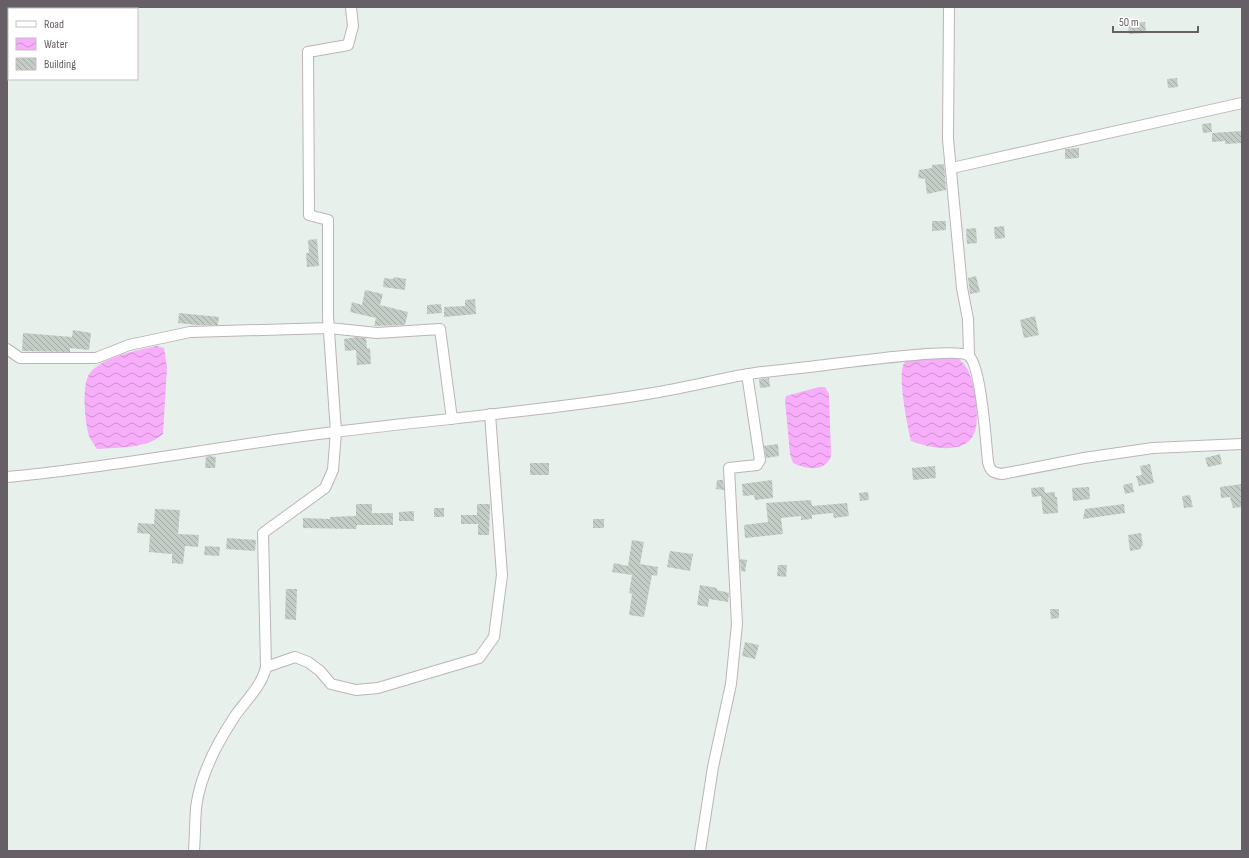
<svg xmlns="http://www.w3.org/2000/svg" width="1249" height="858" font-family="'Sofia Sans Condensed',sans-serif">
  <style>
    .water { fill: url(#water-waves) }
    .building { fill: url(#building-back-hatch) }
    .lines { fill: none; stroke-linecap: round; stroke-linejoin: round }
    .street-casing { stroke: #bbb4ba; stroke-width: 12 }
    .street { stroke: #fff; stroke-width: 10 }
  </style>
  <defs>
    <pattern id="water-waves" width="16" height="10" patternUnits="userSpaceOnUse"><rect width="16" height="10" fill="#f7adfa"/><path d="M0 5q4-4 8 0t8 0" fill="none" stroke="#cc90ce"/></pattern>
    <pattern id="building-back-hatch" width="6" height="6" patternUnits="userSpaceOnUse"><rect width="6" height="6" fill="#c4ccc6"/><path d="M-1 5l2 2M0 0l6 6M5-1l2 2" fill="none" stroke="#a3a9a5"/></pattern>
  </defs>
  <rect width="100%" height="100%" fill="#e7f0ea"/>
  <path class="water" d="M157,346L164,348L167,367L163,434C147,449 118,447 97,449C94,445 91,440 89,436C85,423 81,384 90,373C102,357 138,350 157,346Z
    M956,356C961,361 965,365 968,370C975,385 984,430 968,442C953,453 927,447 911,441C908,428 896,372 905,362C914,354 944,357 956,356Z
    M819,387H825L829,394L831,456C825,473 806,469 793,463L790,454L785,400L786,396Z"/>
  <path class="building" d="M1145,22L1146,33L1129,34L1128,23Z
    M1177,78L1178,87L1168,88L1167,79Z
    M1211,123L1212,132L1203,133L1202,124Z
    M1242,131V143L1225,144V141L1212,142V133Z
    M1079,148V158L1065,159V149Z
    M944,164L946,190L927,194L925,179L918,178L919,170L932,168V165Z
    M932,221H946V230L932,231Z
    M1004,226L1005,238L995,239L994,227Z
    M976,228L977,243L967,244L966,229Z
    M317,239L319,266L307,267L306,253H309L308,240Z
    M976,276L980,292L970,294L968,278Z
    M394,277L406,279L405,290L383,287L384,278L393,279Z
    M365,290L383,294L380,305L408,312L405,325L374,326L376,318L350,312L352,302L362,305Z
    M475,299L476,314L444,317V307L465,306V300Z
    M441,304L442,313L427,314V305Z
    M179,313L219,317L218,325H197L178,323Z
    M1035,316L1039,335L1024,338L1020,320Z
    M73,330L91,333L89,350L70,348V352L22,351L23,333L72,337Z
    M357,337L366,338L367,349L370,348L371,364L357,365L356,350L345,351L344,339Z
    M769,378L770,387L760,388L759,379Z
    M778,444L779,456L766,458L764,446Z
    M1220,454L1222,464L1208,467L1205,458Z
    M209,456L216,457L215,468H205L206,457Z
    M530,463H549V475H530Z
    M1150,464L1154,483L1139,486L1136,476L1142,475L1140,466Z
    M935,466L936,478L913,480L912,468Z
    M717,480H723L724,490L716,489Z
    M772,480L773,498L755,500L754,495L743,496L742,484Z
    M1132,483L1134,492L1125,494L1123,485Z
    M1242,484V507L1233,508L1230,497L1221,498L1220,487Z
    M1044,487L1045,493L1055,492V497H1057L1058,513L1043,514L1041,496L1032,497L1031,488Z
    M1089,487L1090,499L1073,501L1072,488Z
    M868,492L869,500L860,501L859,493Z
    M1190,495L1193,507L1184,508L1182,496Z
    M811,500L812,506L847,503L849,516L834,518L833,513L812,515V519L801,520V516L781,518L783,534L745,538L744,525L768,522L766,503Z
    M356,504H372V513H393V525H357L356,529L303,528V518L330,519V517L356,516Z
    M477,504H490L489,535H478V524H461V515H477Z
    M1124,504L1125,513L1083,519L1085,509Z
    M434,508H444V517H434Z
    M155,509L180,510L178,534L199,535L198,547L185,546L183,564L172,563V554L149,552L150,534L137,533L138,523L154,524Z
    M414,511V521H399V512Z
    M593,519H604V528H593Z
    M1141,533L1143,546H1141V549L1130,551L1128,535Z
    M227,538L256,540L255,551L226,549Z
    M632,540L644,542L640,564L658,567L657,576L652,575L644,617L629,615L632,594L629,593L632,575L612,572L614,563L628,566Z
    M205,546L220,547L219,556L204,555Z
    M670,551L693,554L690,571L667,567Z
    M740,559L747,560L745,572L741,571Z
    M778,565H787L786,577L777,576Z
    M700,585L717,588V590L729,593L728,602L709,599L708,607L697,605Z
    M286,589H297L296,620L285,619Z
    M1050,609H1059V618L1051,619Z
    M745,642L759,645L755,659L742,656Z"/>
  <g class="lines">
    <defs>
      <path id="street" d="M949,7L948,139L962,288L968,319L969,356
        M952,168L1242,103
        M7,349L20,358H96L129,345L190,332L329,328L377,333L440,329L452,419
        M7,477C117,467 225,445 335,432C438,419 545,411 647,394C680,389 711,381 743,375C764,371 786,370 808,367C830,365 958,346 969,356C981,366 986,443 988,462C990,471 993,473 1002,474L1084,458L1153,448L1242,444
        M266,667L295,657L308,662L320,671L331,684L356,690L378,688L479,658L494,637L502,575L490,414
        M194,851C195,837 195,822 196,808C200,775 217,743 235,716C246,700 262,686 266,667L263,533L325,488L333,470L336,432L328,317V220L309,215L308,52L348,45L353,26L351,7
        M700,851L713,767L731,684L737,624L729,468L757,465L760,460L747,374"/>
    </defs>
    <use href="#street" class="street-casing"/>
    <use href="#street" class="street"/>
  </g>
  <rect width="1249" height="858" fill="none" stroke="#675f66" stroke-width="16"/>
  <rect x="8" y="8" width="130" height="72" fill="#ffffff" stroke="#c2bfc2"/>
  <rect x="16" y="21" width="20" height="6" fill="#ffffff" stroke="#c2bfc2"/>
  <text x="44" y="28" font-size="12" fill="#675f66">Road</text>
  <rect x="16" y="38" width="20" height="12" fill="url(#water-waves)" stroke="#c2bfc2"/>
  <text x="44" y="48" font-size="12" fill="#675f66">Water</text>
  <rect x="16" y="58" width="20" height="12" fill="url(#building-back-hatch)" stroke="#c2bfc2"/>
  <text x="44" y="68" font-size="12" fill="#675f66">Building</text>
  <path d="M1113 26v6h85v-6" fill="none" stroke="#675f66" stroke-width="2"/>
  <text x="1119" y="26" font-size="12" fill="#675f66" stroke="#ffffff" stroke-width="3" paint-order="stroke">50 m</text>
</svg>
